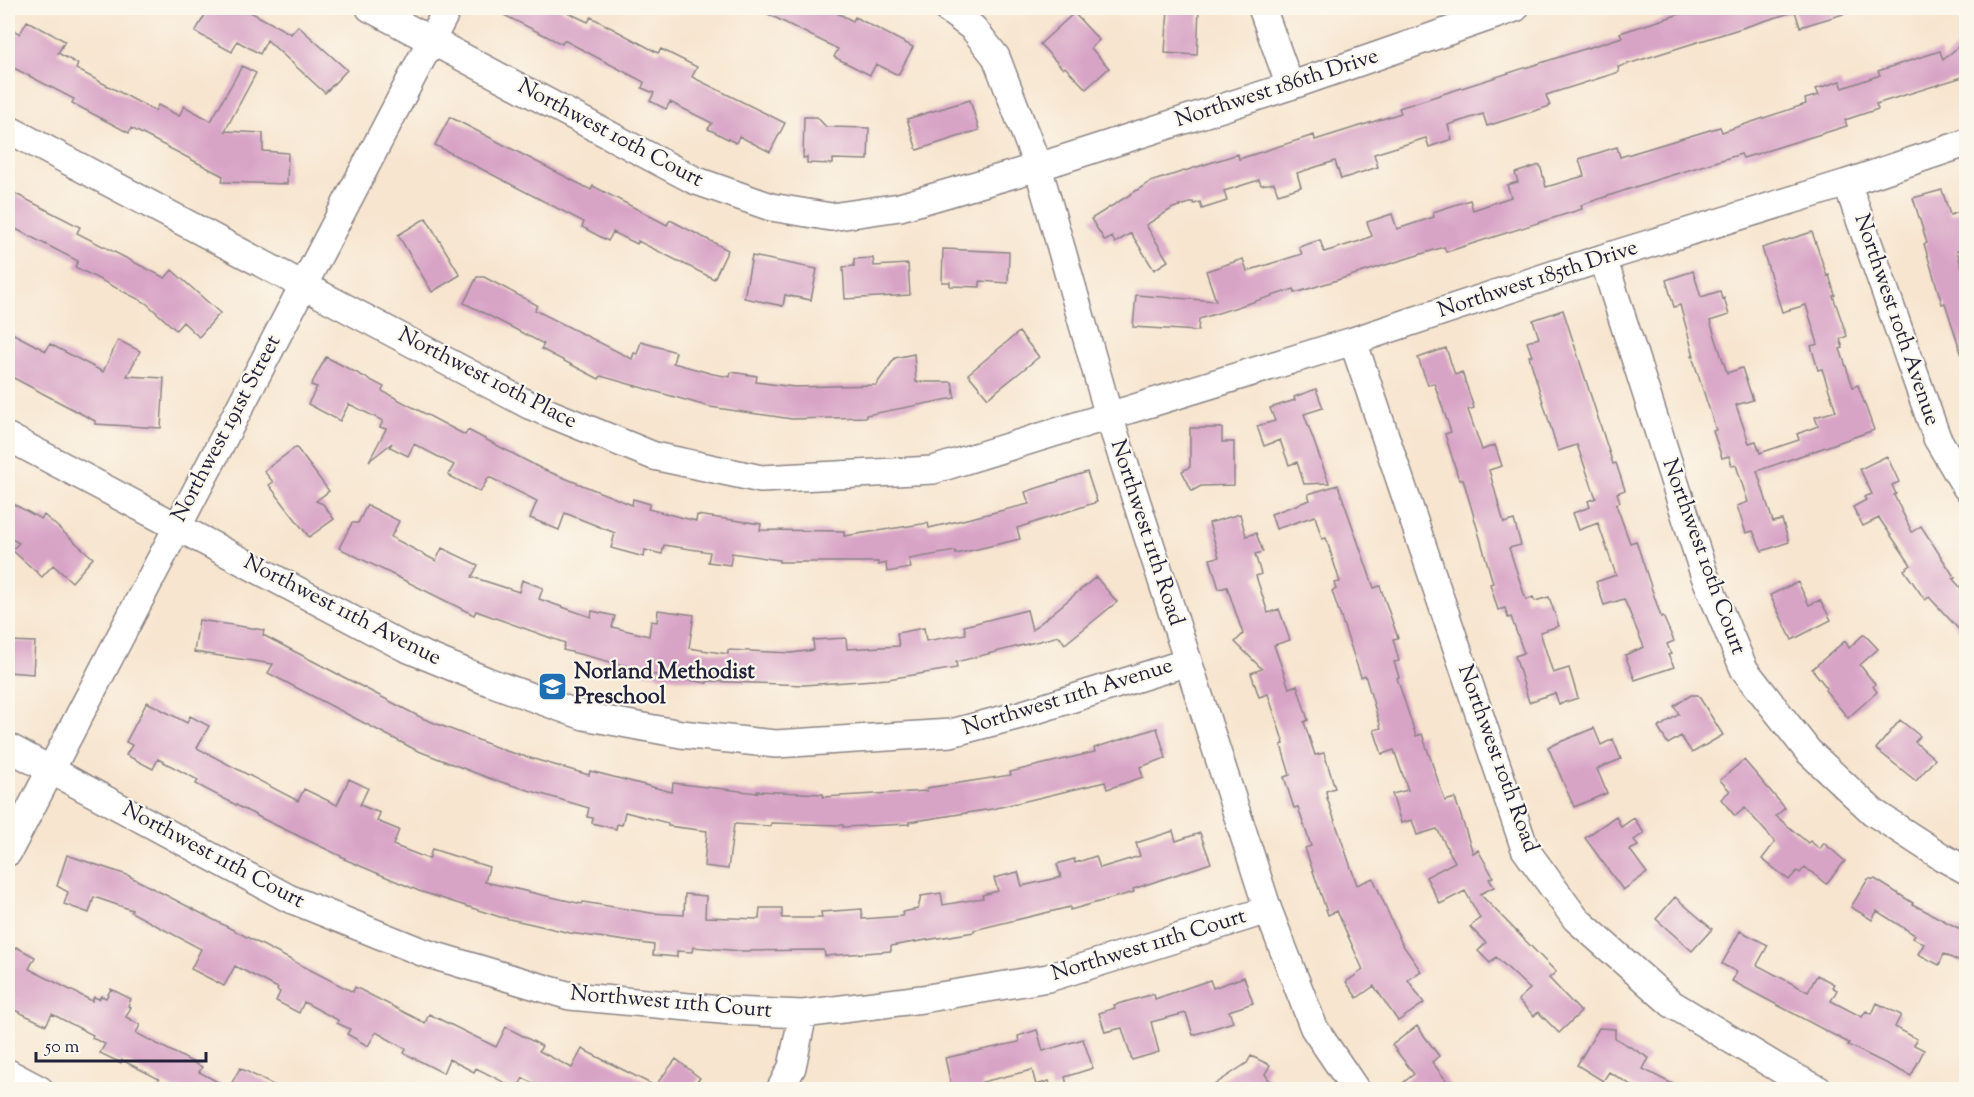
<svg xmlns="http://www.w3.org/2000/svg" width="1974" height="1097" font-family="'Sorts Mill Goudy',serif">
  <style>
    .building { fill: #d8a4c6 }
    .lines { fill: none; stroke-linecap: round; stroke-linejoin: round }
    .minor-casing { stroke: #8c8485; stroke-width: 30 }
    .minor { stroke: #fff; stroke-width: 27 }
    .labels { text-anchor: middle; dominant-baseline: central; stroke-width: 4.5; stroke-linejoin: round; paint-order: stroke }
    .street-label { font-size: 22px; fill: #22223b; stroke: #fbf7ec }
    .poi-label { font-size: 22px; font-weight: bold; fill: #22223b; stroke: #fbf7ec; text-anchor: start }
  </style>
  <rect width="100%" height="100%" fill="#fbf7ec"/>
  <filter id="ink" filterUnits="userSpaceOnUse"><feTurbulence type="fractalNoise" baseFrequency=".0167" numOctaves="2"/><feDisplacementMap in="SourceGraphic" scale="12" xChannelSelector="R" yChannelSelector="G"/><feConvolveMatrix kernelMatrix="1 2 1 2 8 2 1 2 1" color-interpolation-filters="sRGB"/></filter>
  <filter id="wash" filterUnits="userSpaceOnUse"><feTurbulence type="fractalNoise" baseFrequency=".008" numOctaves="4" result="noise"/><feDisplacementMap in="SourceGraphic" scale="24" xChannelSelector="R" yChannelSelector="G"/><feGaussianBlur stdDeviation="1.35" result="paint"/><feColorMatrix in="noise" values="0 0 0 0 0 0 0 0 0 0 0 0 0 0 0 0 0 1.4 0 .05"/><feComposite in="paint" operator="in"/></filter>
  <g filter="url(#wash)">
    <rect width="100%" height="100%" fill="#f7e5cf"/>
    <g id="blocks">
      <path class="building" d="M209,8H243L291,34L298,26L347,70L325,93L267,40L260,54L237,41L232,52L195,32Z
        M490,8H558L588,22L591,17L658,53L661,49L697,67L692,77L785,123L770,152L739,136L736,143L708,129L712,123L670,102L666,109L650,101L654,93L642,88L644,82L564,40L562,44Z
        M756,8H827L853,21L855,17L913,47L898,75L876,64L870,75L834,57L838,49Z
        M1168,8H1199L1197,55L1165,53Z
        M1699,8H1792L1793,12L1618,67L1619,72L1546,95L1550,106L1487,126L1483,114L1448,125L1452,139L1429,147L1426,138L1374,154L1378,167L1341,179L1335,161L1297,173L1301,187L1278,194L1274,183L1261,185L1259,180L1224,191L1227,201L1202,209L1200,202L1194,204L1193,202L1173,208L1146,225L1168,261L1154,270L1131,233L1115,243L1112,237L1105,241L1091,219L1150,182L1238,154L1239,159L1314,135L1315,140L1401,113L1399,108L1622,37L1620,33Z
        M1794,8H1849L1850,12L1800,27Z
        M1074,13L1099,40L1091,48L1109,68L1086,89L1065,67L1063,69L1040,44Z
        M27,21L65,41L58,53L78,64L76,69L155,111L158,105L179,116L184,106L211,121L242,66L256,73L225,131L263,133V151L288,153L287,184L222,182L223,176L131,128L129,133L72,103L74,99L8,65V27L20,34Z
        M1966,40V76L1876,104L1878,109L1845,120L1847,126L1743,158L1741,154L1656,180L1581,205L1582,209L1446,252L1444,247L1295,293L1294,289L1199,319L1198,331L1133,327L1136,295L1216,301L1206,271L1243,259L1247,271L1302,254L1299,247L1320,240L1324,252L1360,241L1372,236L1367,222L1392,214L1397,229L1434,217L1433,212L1470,200L1473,210L1511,197L1507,185L1518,182L1515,173L1540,165L1546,187L1584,176L1579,159L1617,147L1620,157L1720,127L1722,132L1806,104L1805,99L1819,95L1816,89L1840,81L1843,88L1880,75L1878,71L1940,51L1943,60Z
        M970,100L979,130L917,150L907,119Z
        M450,117L591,190L593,186L667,225L670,220L728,250L714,279L638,241L637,244L613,232L608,241L582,227L584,222L435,145Z
        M804,117H817L826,127L869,128L868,160L833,159V164L807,163V157L803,158Z
        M8,190L80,227L77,233L165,278L172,270L220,313L199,337L183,322L176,330L146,303L75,267L78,261L8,225Z
        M1942,190L1950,215L1966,210V248L1957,251L1966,283V358L1963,359L1945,303L1942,304L1924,244L1927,243L1913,198Z
        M426,218L460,275L432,292L398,235Z
        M1812,232L1827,276L1829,275L1835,295L1833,296L1847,336L1840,339L1843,348L1840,349L1853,387L1858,385L1874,430L1757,471L1773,522L1782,520L1789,542L1762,551L1753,531L1746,533L1737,506L1748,502L1736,465L1732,466L1729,456L1722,458L1713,431L1716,430L1692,356H1694L1680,305L1674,307L1666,280L1693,271L1701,297L1720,291L1722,299L1724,298L1729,315L1710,321L1727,373L1742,368L1753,400L1736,405L1749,443L1756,441L1760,453L1799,440L1797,434L1818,426L1815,417L1836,411L1822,369L1818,370L1811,346L1818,344L1806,305L1782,312L1762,248Z
        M943,249L1009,252L1008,283L980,281V287L950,286V282H942Z
        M752,256L817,269L811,300L785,295L783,306L744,298Z
        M873,258L874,266L908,264L910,295L845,299L843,267L854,266V259Z
        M477,277H484L537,305L535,310L632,359L634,353L637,354L641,342L676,352L673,363L713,374L730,377L731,372L757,376L756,382L794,387L876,385L895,358L914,354L916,382H952L955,398L866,415V417L792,419L710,407L601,376L599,379L541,349L544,344L464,303Z
        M1563,310L1613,464L1616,463L1625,490L1617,493L1620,502L1616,504L1630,543L1636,541L1661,617L1663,616L1674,641L1667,644L1671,654L1668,655L1674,667L1635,680L1625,655L1644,647L1624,599L1604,605L1596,582L1616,575L1598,523L1579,530L1573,513L1590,507L1588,501L1596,498L1577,445L1558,451L1529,356H1532L1527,342L1539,338L1533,320Z
        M8,331L46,351L50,344L103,372L118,340L140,351L127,376L164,378L161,428L95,424V421L8,375Z
        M1019,332L1039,357L988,398L968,374Z
        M1446,348L1455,375L1462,372L1474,408L1468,410L1482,450L1495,445L1502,466L1489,470L1504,523L1514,520L1521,545L1509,548L1526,600L1533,597L1535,601L1549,597L1559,626L1540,632L1553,673L1569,668L1578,698L1559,704L1555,693L1529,702L1515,656L1524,653L1511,617L1508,618L1505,608L1498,610L1490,584L1493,583L1463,479L1459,480L1445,434L1451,432L1434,383L1428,385L1418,358Z
        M326,357L384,387L382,391L465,435L468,430L542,469L632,505L633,499L650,504L648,509L696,521L697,515L761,524L760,530L844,531V536L928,523L929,528L1029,504L1025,492L1087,472L1097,502L1017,528L1020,539L956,554L955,551L909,559L911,568L887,572L886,563L878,565V562H779V560L732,553L730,565L708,562L710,552L664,545L662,554L645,550L644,557L611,548L615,533L565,513L559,530L530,518L537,501L489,477L480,492L448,475L454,465L414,444L408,456L390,447L392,443L369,461L386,429L380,427L383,421L349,404L340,421L308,404L317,387L311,385Z
        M1316,389L1323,408L1304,414L1329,483L1304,484L1297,462L1289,465L1280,440L1264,446L1257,426L1275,421L1270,408L1295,400L1294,397Z
        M1190,428H1222V442H1234V485L1201,486L1192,491L1182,471L1190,467Z
        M296,447L329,491L316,501L323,504L334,519L309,537L269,485L273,482L264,471Z
        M1887,456L1899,482L1892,485L1896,494L1894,495L1912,532L1921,526L1955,578L1953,579L1966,594V637L1929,597L1925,600L1904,570L1911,565L1879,518L1863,526L1853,507L1866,500L1864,497L1872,494L1860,469Z
        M1338,485L1374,588L1380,586L1398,638L1393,639L1399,661L1394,662L1399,677L1397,678L1416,736L1422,734L1445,801L1455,798L1473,853L1478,850L1493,877L1489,879L1494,887L1480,894L1556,972L1549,978L1581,1012L1559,1033L1538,1012L1534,1016L1518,1000L1530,989L1496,957L1490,963L1478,951L1486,943L1470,927L1480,918L1465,891L1440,904L1426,877L1455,862L1437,829L1417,835L1412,820L1401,823L1392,794L1408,790L1394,750L1382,754L1374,730L1381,728L1365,675L1361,677L1332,591L1336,589L1334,583L1340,582L1326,538L1322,539L1315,516L1276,529L1271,514L1310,500L1308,494Z
        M8,501L41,519L44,515L93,558L72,582L53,565L42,577L12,550L19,543L8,537Z
        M367,505L399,521L391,537L436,561L442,548L478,565L472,577L519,592L522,580L543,588L539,599L591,617L592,611L615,616L612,627L649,636L651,621L657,622L658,610L694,615L689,648L728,654V650L791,653L814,650L813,640L846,638L847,649L899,646L897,633L924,628L926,641L966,634L964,626L1027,610L1032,630L1096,577L1117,602L1065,644L1059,636L956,662L957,668L888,679L804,685L707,681V683L643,673V670L563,650L565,643L476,611L474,615L339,548L352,523H358Z
        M1240,514L1246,536L1256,533L1263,552L1255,554L1261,574L1256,576L1268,613L1279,609L1290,640L1274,645L1289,688L1297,685L1308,720L1304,722L1315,755L1324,753L1335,788L1326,791L1327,798L1357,885L1373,878L1402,944L1421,971L1408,980L1424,1003L1398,1021L1374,986L1357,998L1346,982L1363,970L1337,911L1328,915L1305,848L1311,846L1298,807L1294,808L1284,777L1290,775L1281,745L1284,744L1268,694L1259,697L1251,673L1262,669L1235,642L1243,634L1227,587L1219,589L1210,559L1219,557L1209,523Z
        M1798,582L1809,605L1820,600L1831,620L1792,640L1770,595Z
        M199,620L264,630L263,635L422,718L506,751L589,775L590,771L672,792L673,783L757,793V791L823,794V797L927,791V788L1011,775L1010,772L1095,752L1094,748L1157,728L1166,758L1140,767L1143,777L1107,789L1105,782L992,809L909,822V824L843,827V825L771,823V826L734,824L728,869L704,866L707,831L668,826V823L625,812L622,825L617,824L616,829L592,823L593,818L587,817L589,808L491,779L416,750L268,673L273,664L194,652Z
        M1864,634L1878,649L1860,665L1875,684L1873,686L1877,692L1848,718L1825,690L1827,688L1812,669L1845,641L1849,648Z
        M8,641L35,642L33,674L8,672Z
        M1691,695H1698L1723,735L1692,753L1681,736L1668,744L1658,728L1679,714L1674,706Z
        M147,702L187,723L190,716L209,726L197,748L298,801L304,789L337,805L349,779L368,788L360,805L380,813L377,821L399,830L393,845L429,859L432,849L489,867L485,882L582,904L583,902L651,913L684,915L685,894L706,896L705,917L759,919L760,908H782V918H822L821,912L862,909V919L903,916L902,912L918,909L921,896L941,893L943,905L983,898L982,895L998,891L994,878L1018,872L1022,886L1061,877L1057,864L1074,859L1075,863L1096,856L1100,868L1140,856L1136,843L1173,831L1176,841L1200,833L1211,863L1133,889L1134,892L1070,910V907L974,930V932L891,946V951L825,956L824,950L742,951L693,947L692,952L677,951V957L653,955L654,945L570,933L532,924L500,917L419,891L344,859L345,858L263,819L196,784L198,780L158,759L153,769L126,755L132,745L126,742Z
        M1900,720L1920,736L1915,742L1935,759L1916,781L1876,749Z
        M1594,728L1601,745L1613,739L1621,759L1597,769L1607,793L1574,807L1548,747Z
        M1744,760L1785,808L1776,816L1808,843L1810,841L1820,849L1824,843L1845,861L1826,884L1805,867L1800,873L1797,871L1789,880L1762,859L1775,842L1745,808L1735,816L1721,799L1730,791L1720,780Z
        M1616,816L1621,827L1634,818L1644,833L1634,840L1638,846L1630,850L1647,873L1623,890L1585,838Z
        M67,855L127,875L353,992L355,987L425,1023L429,1014L496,1047L506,1027L542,1046L539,1051L572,1068L582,1049L655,1086L676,1059L700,1078L691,1089H545L523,1078L517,1089L476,1068L474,1072L449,1059L443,1073L404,1053L406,1049L376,1032L368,1046L347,1034L350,1029L337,1023L338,1020L304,1002L299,1013L276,1001L280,992L277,990L278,988L235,966L224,986L191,969L201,949L131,912L132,910L94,897L89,913L64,904L68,892L57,886Z
        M1868,879H1875L1913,903L1912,904L1966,932V965L1944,954L1939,965L1918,954L1924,944L1913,938L1915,935L1877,911L1872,920L1851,907Z
        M1675,897L1712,929L1692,951L1656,919Z
        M1740,931L1768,945L1757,965L1808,992L1817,975L1834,984L1832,987L1837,990L1831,1001L1862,1017L1866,1011L1872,1014L1877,1003L1901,1015L1895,1027L1917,1039L1914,1045L1924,1050L1911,1076L1848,1045L1849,1043L1732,981L1737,972L1722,964Z
        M16,947L35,957L29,969L92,1001L94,997L99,999L101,996L106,998L111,989L131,999L128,1006L131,1007L126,1017L140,1025L136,1033L202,1067L199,1072L229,1088L240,1068L281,1089H173L158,1082L159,1079L122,1060L121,1063L100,1053L105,1044L92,1038L93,1035L52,1014L46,1025L8,1007V963Z
        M1244,977L1253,1003L1229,1011L1233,1022L1193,1035L1186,1013L1151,1022L1159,1052L1132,1060L1122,1028L1105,1032L1099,1013L1115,1008L1114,1005L1154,994L1155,999L1210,980L1213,988Z
        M1417,1026L1439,1056L1432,1062L1453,1089H1395L1414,1074L1392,1045Z
        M1599,1028L1615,1029V1038L1649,1058L1643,1069L1682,1089H1638L1609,1072L1603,1081L1577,1065Z
        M1037,1030L1043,1051L1083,1039L1093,1068L1065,1077L1067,1085L1052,1089L1049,1081L1036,1085L1032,1070L982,1082L983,1089H952L945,1058L1019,1042L1018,1036Z
        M1251,1056L1270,1065L1265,1074L1275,1089H1208L1247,1063Z"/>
    </g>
  </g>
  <g filter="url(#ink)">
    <use href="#blocks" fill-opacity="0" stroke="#8c8485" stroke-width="1.5"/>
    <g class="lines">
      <defs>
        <path id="minor" d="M370,8L694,180L771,207L831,217L900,207L1038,167L1290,86L1515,8
          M946,8L973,28L996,57L1038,167L1109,416L1268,910L1314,1028L1356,1090
          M1262,8L1290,86
          M8,129L529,405L654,456L761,479L933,470L1353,341L1603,258L1847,183L1966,143
          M1847,183L1937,438L1966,487
          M1603,258L1704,574L1744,669L1808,751L1873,812L1942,857L1966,870
          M1353,341L1525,849L1576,919L1672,1004L1783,1071L1819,1090
          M8,437L404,647L487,681L584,716L681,734L776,744L951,733L1020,715L1188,662
          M8,747L288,898L422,952L570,996L732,1011L803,1014L922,999L1048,978L1268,910
          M8,852L448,8
          M8,1073L40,1090
          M780,1090L792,1067L803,1014"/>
      </defs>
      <use href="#minor" class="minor-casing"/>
      <use href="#minor" class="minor"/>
    </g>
  </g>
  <defs>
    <symbol id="school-square" viewBox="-11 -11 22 22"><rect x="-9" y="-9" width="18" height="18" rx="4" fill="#1f6fb2" stroke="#fbf7ec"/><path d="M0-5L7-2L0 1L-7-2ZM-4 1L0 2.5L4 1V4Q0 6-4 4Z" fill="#fff"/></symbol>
  </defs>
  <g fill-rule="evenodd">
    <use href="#school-square" x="536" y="670" width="33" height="33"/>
  </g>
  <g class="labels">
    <g class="street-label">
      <text transform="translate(1277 89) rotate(-18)">Northwest 186th Drive</text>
      <text transform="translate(610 134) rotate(28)">Northwest 10th Court</text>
      <text transform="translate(1538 280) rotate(-18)">Northwest 185th Drive</text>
      <text transform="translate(1896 320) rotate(71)">Northwest 10th Avenue</text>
      <text transform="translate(487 379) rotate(27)">Northwest 10th Place</text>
      <text transform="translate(227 429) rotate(-62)">Northwest 191st Street</text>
      <text transform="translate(1146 533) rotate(72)">Northwest 11th Road</text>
      <text transform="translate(1703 557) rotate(70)">Northwest 10th Court</text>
      <text transform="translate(342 611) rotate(27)">Northwest 11th Avenue</text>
      <text transform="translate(1068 698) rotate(-17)">Northwest 11th Avenue</text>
      <text transform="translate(1497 759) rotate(70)">Northwest 10th Road</text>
      <text transform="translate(213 856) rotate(28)">Northwest 11th Court</text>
      <text transform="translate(1149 946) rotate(-17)">Northwest 11th Court</text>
      <text transform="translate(671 1003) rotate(5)">Northwest 11th Court</text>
    </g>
    <g class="poi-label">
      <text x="574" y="673">Norland Methodist<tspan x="574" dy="25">Preschool</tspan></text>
    </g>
  </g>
  <rect width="1974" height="1097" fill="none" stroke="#fbf7ec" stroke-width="30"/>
  <path d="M36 1052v9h170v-9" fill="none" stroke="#22223b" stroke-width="3"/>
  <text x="45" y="1052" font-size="18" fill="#22223b" stroke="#fbf7ec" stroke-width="4.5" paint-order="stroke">50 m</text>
</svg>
